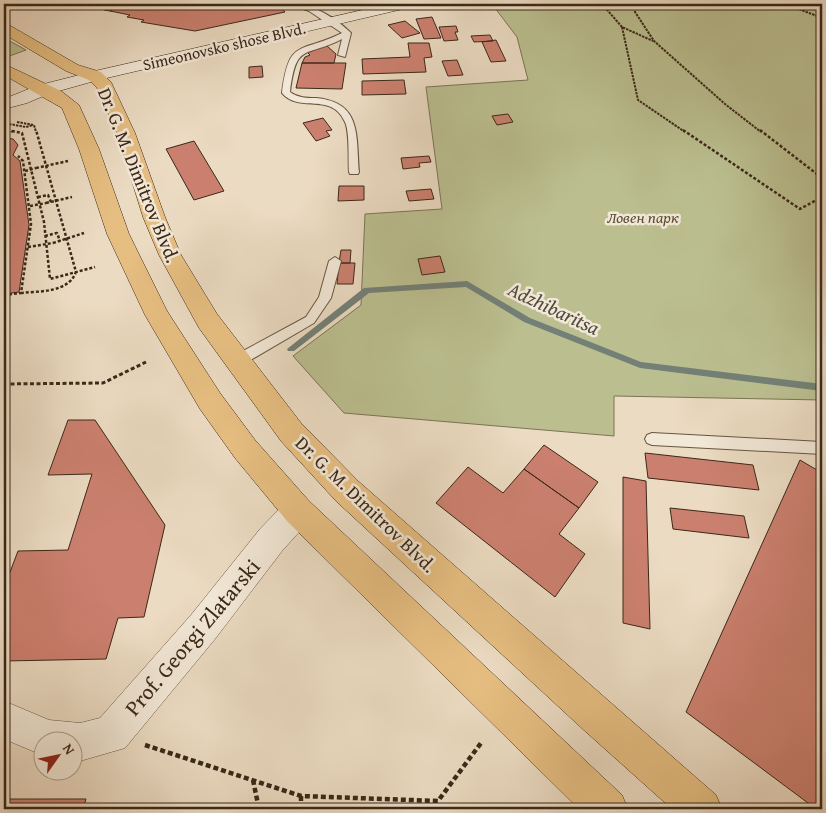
<svg xmlns="http://www.w3.org/2000/svg" width="826" height="813" font-family="'Gentium Book Plus',serif">
  <style>
    .green { fill: #bbbf90; stroke: #7b7454 }
    .lines { fill: none; stroke-linecap: round; stroke-linejoin: round }
    .stream { fill: #738077; fill-rule: evenodd }
    .building { fill: #cb806f; stroke: #3b2818 }
    .service-casing { stroke: #675542; stroke-width: 2 }
    .minor-casing { stroke: #675542; stroke-width: 1 }
    .secondary-casing { stroke: #3b2818; stroke-width: 1 }
    .primary-casing { stroke: #3b2818; stroke-width: 1 }
    .path-far3 { stroke: #3b2818; stroke-width: 2; stroke-dasharray: 2.5 1; stroke-linecap: butt }
    .path-far2 { stroke: #3b2818; stroke-width: 2.5; stroke-dasharray: 3 2; stroke-linecap: butt }
    .path-far1 { stroke: #3b2818; stroke-width: 3; stroke-dasharray: 4 2.5; stroke-linecap: butt }
    .path { stroke: #3b2818; stroke-width: 4.5; stroke-dasharray: 5 3; stroke-linecap: butt }
    .service { fill: #f2e8d7; fill-rule: evenodd }
    .minor { fill: #f2e8d7; fill-rule: evenodd }
    .secondary { fill: #f2e8d7; fill-rule: evenodd }
    .primary { fill: #e6be81; fill-rule: evenodd }
    .path-bridge { stroke: #3b2818; stroke-width: 2.5; stroke-dasharray: 3 2; stroke-linecap: butt }
    .labels { text-anchor: middle; dominant-baseline: central; stroke-width: 5; stroke-linejoin: round; paint-order: stroke }
    .far-street-label { font-size: 16px; fill: #3b2818; stroke: #f2e8d7 }
    .far-park-label { font-size: 16px; font-style: italic; fill: #5b4e36; stroke: #f2e8d7 }
    .street-label { font-size: 19px; fill: #3b2818; stroke: #f2e8d7 }
    .water-label { font-size: 20px; font-style: italic; fill: #524c40; stroke: #f2e8d7 }
    .near-street-label { font-size: 22px; fill: #3b2818; stroke: #f2e8d7 }
  </style>
  <rect width="100%" height="100%" fill="#ebdbc2"/>
  <filter id="stains"><feTurbulence type="fractalNoise" baseFrequency=".004" numOctaves="4"/><feColorMatrix values="0 0 0 0 .2 0 0 0 0 .09 0 0 0 0 .02 0 0 0 .5 -.17"/></filter>
  <radialGradient id="worn" r=".72"><stop offset=".6" stop-color="#630" stop-opacity="0"/><stop offset="1" stop-color="#630" stop-opacity=".3"/></radialGradient>
  <path class="green" d="M492,4H822V400L614,396V436L344,413L293,356L361,305L365,214L442,209L426,87L528,80L517,37Z
    M4,38L26,50L4,58Z"/>
  <g class="lines">
    <path class="stream" d="M467,281L530,318L641,362L822,384V391L640,368L524,322L466,287L369,293L294,351H288L287,349L364,288Z"/>
  </g>
  <path class="building" d="M96,4H120L110,11L104,10Z
    M120,4H203L225,7L241,5L248,8L278,4L285,12L195,31L141,22L144,20L127,17L130,15L110,11Z
    M432,17L441,38L424,39L416,19Z
    M405,21L420,33L402,38L388,25Z
    M456,26L458,32H455L458,40L444,41L439,27Z
    M490,35L493,41L474,42L471,36Z
    M496,40L506,61L491,62L482,42Z
    M408,43H429L432,57L424,58L426,72L363,74L362,59L410,57Z
    M327,46L336,54L334,63H302L305,57L310,55L306,51Z
    M457,60L463,75L448,76L442,61Z
    M302,63H346L342,89L296,88Z
    M262,66L263,77L249,78V67Z
    M404,80L406,94L362,95V81Z
    M508,114L513,122L497,125L492,116Z
    M323,118L332,130L326,131L330,136L316,141L303,123Z
    M5,138L13,139L18,145L13,155L20,161L29,225L19,292L4,294V139Z
    M194,141L224,191L194,200L166,149Z
    M429,156L431,162L419,163L420,167L403,169L401,158Z
    M339,186H364V200L338,201Z
    M431,189L434,199L409,201L406,191Z
    M341,250H351L350,263H339Z
    M440,256L445,272L422,275L418,259Z
    M339,263H355L353,284H337Z
    M68,420H95L165,525L144,617L118,618L106,659L4,661V588L18,551L68,550L92,474L48,475Z
    M544,445L598,482L579,508L524,469Z
    M645,453L753,465L759,490L648,478Z
    M800,460L822,473V809H816L686,712Z
    M468,467L503,493L524,469L579,508L559,534L585,554L555,597L436,503Z
    M623,477L646,481L650,629L623,623Z
    M670,508L744,516L749,538L673,529Z
    M4,799H86L83,809H4Z"/>
  <g class="lines">
    <defs>
      <path id="service" d="M290,4C312,3 336,18 351,33L345,57L338,55L342,39C305,58 296,42 290,92C298,98 307,98 316,98C362,102 356,136 359,172L358,174H350L349,172C348,159 350,133 345,122C331,91 300,114 282,93C289,37 300,54 342,33L309,11Z
        M335,257L341,261L331,298L314,323L242,365L237,366L232,365L230,361L232,357L306,317L319,297L329,261Z
        M652,433L822,442V454L652,445L647,443L645,439L647,435Z"/>
      <path id="minor" d="M298,496L309,501L313,511L309,521L282,551L215,639L125,748L80,761L72,760V740H42V755L4,739V701L49,720L80,723L100,718L191,615L260,529L287,501Z"/>
      <path id="secondary" d="M389,4H414L412,7L407,8L98,80L48,94L27,103L4,109V99L36,86L95,71Z"/>
      <path id="primary" d="M4,24L9,25L78,65L101,72L111,82L135,133L165,217L181,255L217,314L301,423L358,481L716,795L722,809H672L586,732L336,501L281,441L199,328L159,255L143,217L117,133L97,88L89,80L66,71L4,34Z
        M4,64L61,91L79,105L99,149L129,234L167,311L220,393L255,440L309,501L622,795L628,809H579L287,521L235,458L200,409L145,315L107,234L79,149L62,108L4,75Z"/>
    </defs>
    <use href="#service" class="service-casing"/>
    <use href="#minor" class="minor-casing"/>
    <use href="#secondary" class="secondary-casing"/>
    <use href="#primary" class="primary-casing"/>
    <path class="path-far3" d="M602,4L622,27L653,41
      M634,4L635,12L654,41L725,104L761,132
      M786,4L822,18
      M622,27L638,100L685,132
      M17,122L34,125L36,132
      M9,124L26,127L33,125
      M4,130L14,132"/>
    <path class="path-far2" d="M7,130L22,133L44,222L50,279L95,267
      M683,130L800,209L822,197
      M760,130L822,178
      M36,168L68,161
      M38,197L48,195L51,202
      M46,203L72,197
      M45,236L57,233L60,241
      M53,243L84,233
      M21,293C40,291 68,293 76,272L36,130
      M4,295L21,293L31,224L23,161L18,156"/>
    <path class="path-far1" d="M4,384L103,383L146,362"/>
    <path class="path" d="M145,745L301,796L438,801L481,743
      M253,780L259,809
      M301,796V809"/>
    <use href="#service" class="service"/>
    <use href="#minor" class="minor"/>
    <use href="#secondary" class="secondary"/>
    <use href="#primary" class="primary"/>
    <path class="path-bridge" d="M25,171L36,168
      M30,206L46,203
      M28,247L53,243"/>
  </g>
  <g class="labels">
    <g class="far-street-label">
      <text transform="translate(224 46) rotate(-13)">Simeonovsko shose Blvd.</text>
    </g>
    <g class="far-park-label">
      <text x="643" y="217">Ловен парк</text>
    </g>
    <g class="street-label">
      <text transform="translate(139 175) rotate(68)">Dr. G. M. Dimitrov Blvd.</text>
      <text transform="translate(366 504) rotate(44)">Dr. G. M. Dimitrov Blvd.</text>
    </g>
    <g class="water-label">
      <text transform="translate(554 308) rotate(25)">Adzhibaritsa</text>
    </g>
    <g class="near-street-label">
      <text transform="translate(192 637) rotate(-50)">Prof. Georgi Zlatarski</text>
    </g>
  </g>
  <rect width="826" height="813" fill="none" stroke="#ebdbc2" stroke-width="20"/>
  <rect x="5" y="5" width="816" height="803" fill="none" stroke="#3b2818" stroke-width="2.5"/>
  <rect x="10" y="10" width="806" height="793" fill="none" stroke="#3b2818"/>
  <g transform="translate(58 756) rotate(57)"><circle r="24" fill="#f2e8d7" stroke="#a99b8b"/>
  <path d="M0-4L9 19L0 12L-9 19Z" fill="#8f2418"/>
  <text y="-8" font-size="14" font-weight="bold" text-anchor="middle" fill="#3b2818">N</text>
  </g>
  <rect width="100%" height="100%" filter="url(#stains)"/>
  <rect width="100%" height="100%" fill="url(#worn)"/>
</svg>
